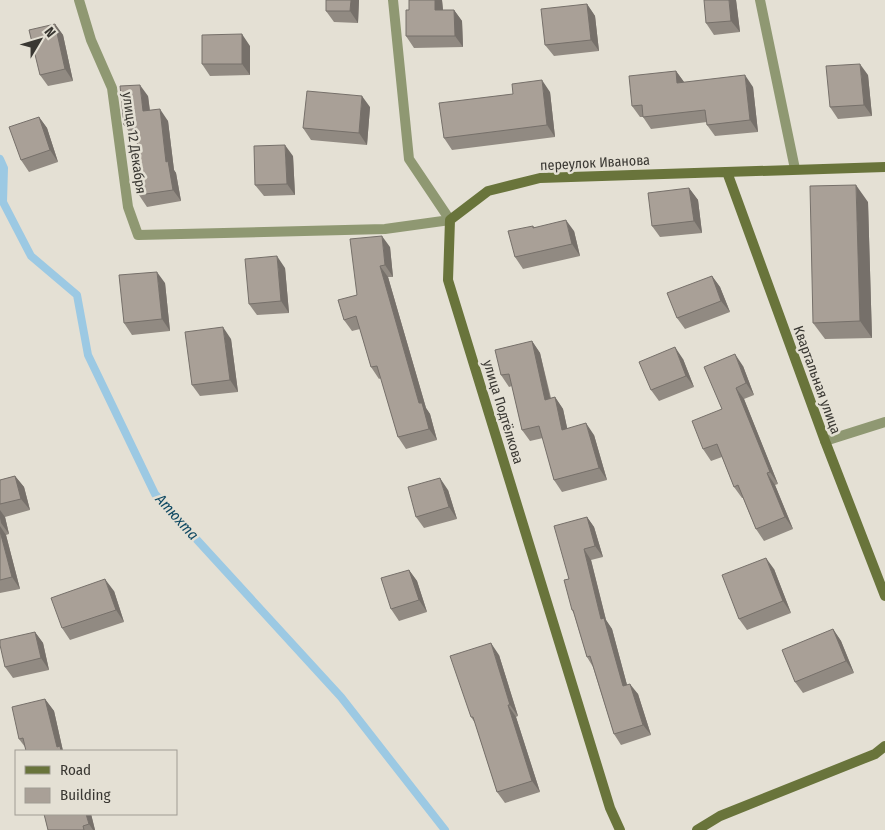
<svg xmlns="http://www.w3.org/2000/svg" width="885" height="830" font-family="'Fira Sans Condensed',sans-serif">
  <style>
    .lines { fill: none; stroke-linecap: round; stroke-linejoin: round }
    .stream { stroke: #9cc9e3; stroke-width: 8 }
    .minor { stroke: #8f9872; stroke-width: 10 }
    .tertiary { stroke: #8f9872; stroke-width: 10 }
    .secondary { stroke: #69743b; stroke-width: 10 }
    .wall { fill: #918a82 }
    .shaded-wall { fill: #76706a }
    .building { fill: #a9a097; stroke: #76706a }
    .labels { text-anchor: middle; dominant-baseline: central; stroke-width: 5; stroke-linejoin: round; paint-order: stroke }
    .street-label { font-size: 14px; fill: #393732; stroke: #e4e0d4 }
    .water-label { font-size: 15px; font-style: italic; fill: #0e4862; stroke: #e4e0d4 }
  </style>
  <rect width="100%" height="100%" fill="#e4e0d4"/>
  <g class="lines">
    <path class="stream" d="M0,159L4,168L3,202L31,256L77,295L88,355L155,494L341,697L445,830"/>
    <path class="minor" d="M79,0L91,40L112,88L128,207L138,235L385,229L450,220L409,159L393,0
      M760,0L795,169"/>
    <path class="tertiary" d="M825,441L885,422"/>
    <path class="secondary" d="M727,172L825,441L885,596
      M620,830L610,808L448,280L450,220L488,191L540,178L885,167
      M697,830L720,816L875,754L885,746"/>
  </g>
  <path class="wall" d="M359,0L358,23L334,22L326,11Z
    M409,0H442L443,10H454L462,21L463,47L414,48L406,36L409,10Z
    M736,0L740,32L714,35L706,23Z
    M587,4L595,16L599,51L554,56L545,45Z
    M55,24L63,35L73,81L48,86L40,75Z
    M250,46V75L210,76L202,64Z
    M676,71L684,82L753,87L758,132L715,136L707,125V122L651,129L643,117H640L632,106Z
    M868,75L872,116L838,119L830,107Z
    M550,92L555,137L452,150L444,138Z
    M148,96L150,110L168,121L174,170L176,173L181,201L147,207L139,195L140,166L136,136H132L124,125Z
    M370,107L367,145L311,140L303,128Z
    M39,117L47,128L58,162L29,172L21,160Z
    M293,156L295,195L264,196L255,185Z
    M689,188L698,200L702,233L660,237L652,226Z
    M868,202L872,338L825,339L813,323Z
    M533,226L534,227L574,231L580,256L523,269L515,257Z
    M390,247L393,277H388L426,408L430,414L437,440L406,449L398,437L381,378L379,379L371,367L360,329L352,331L344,320L357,295Z
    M285,268L289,313L257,315L249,304Z
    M712,276L720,287L730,312L685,329L677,318Z
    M165,283L170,331L132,335L124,323Z
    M231,339L238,392L200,396L192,385Z
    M532,341L540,353L551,398L555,397L563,409L567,428L594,435L607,480L562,492L554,480L543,438L530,441L522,430L512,386L509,387L501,375Z
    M683,359L694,387L659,401L651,390Z
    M743,366L754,395L744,399L778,484L775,485L793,529L764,541L756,529L743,498H742L734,487L722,457L711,461L703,449L722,409Z
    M15,476L24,487L30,510L5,517L9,534L6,535L20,589L0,593V480Z
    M448,490L457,519L424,528L416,517Z
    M587,517L594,527L603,557L591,560L606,620L612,629L627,685L638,694L651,735L621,745L614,734L593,667L587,657L574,614L572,610Z
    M774,569L791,613L747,630L739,619Z
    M409,570L417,581L427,612L399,621L391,609Z
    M114,591L124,622L70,640L62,628Z
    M833,629L841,641L854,673L803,693L795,682Z
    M35,632L43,643L49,670L13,678L5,667Z
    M499,655L518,716L516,717L540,792L505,803L497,792L475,723L471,717Z
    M45,699L54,711L63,751H26L25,747L19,739Z
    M44,814H91L95,830H48Z"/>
  <path class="shaded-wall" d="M351,0H359L358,23L350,11Z
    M435,0H442L444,21L435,10Z
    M729,0H736L740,32L731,21Z
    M587,4L595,16L599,51L591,40Z
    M454,10L462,21L463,47L455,36Z
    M55,24L63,35L73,81L65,69Z
    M242,34L250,46V75L242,64Z
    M860,64L868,75L872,116L864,105Z
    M676,71L684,82L677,83Z
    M745,75L753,87L758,132L750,120Z
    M542,80L550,92L555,137L547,125Z
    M140,85L148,96L151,122L143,111Z
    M362,96L370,107L367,145L359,133Z
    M160,109L168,121L174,170L176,173L181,201L173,190L166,162Z
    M39,117L47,128L58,162L50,150Z
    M285,145L293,156L295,195L287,184Z
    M856,185L868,202L872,338L860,321Z
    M689,188L698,200L702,233L694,221Z
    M566,220L574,231L580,256L572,244Z
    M382,236L390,247L393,277L385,265Z
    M277,256L285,268L289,313L281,301Z
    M380,266L388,277L426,408L430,414L437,440L429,429L419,403Z
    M157,272L165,283L170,331L162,319Z
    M712,276L720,287L730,312L721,301Z
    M223,327L231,339L238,392L230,380Z
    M532,341L540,353L553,411L545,400Z
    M675,347L683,359L694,387L686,376Z
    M735,354L743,366L754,395L746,383Z
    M736,388L744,399L778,484L770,472Z
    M555,397L563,409L570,441L562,430Z
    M586,423L594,435L607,480L599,468Z
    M767,473L775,485L793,529L785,517Z
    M15,476L24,487L30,510L21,499Z
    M440,478L448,490L457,519L449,507Z
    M0,510L5,517L9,534L1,523L0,518Z
    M587,517L594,527L603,557L595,546Z
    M0,526L6,535L20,589L12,577L0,531Z
    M584,549L591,560L606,620L612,629L630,696L623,686L601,619Z
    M766,558L774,569L791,613L783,601Z
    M409,570L417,581L427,612L419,600Z
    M105,579L114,591L124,622L116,610Z
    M833,629L841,641L854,673L846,661Z
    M35,632L43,643L49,670L41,658Z
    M491,643L499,655L518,716L510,705Z
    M630,684L638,694L651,735L643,725Z
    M45,699L54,711L63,751H60L57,747Z
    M508,705L516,717L540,792L532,781Z
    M86,814H91L95,830H93L89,824Z"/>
  <path class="building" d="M326,0H351L350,11H326Z
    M409,0H435V10H454L455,36H406V10H409Z
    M704,0H729L731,21L706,23Z
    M587,4L591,40L545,45L541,9Z
    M55,24L65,69L40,75L29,30Z
    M242,34V64H202V35Z
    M860,64L864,105L830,107L826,66Z
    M676,71L677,83L745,75L750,120L707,125L705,110L643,117L642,105L632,106L629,76Z
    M542,80L547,125L444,138L439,103L513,94L512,84Z
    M140,85L143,111L160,109L166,162L168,161L173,190L139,195L134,167L140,166L135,124L124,125L120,86Z
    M307,91L362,96L359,133L303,128Z
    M39,117L50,150L21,160L9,127Z
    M285,145L287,184L255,185L254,146Z
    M856,185L860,321L813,323L810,186Z
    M689,188L694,221L652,226L648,193Z
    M566,220L572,244L515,257L508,231L533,226V228Z
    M382,236L385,265L380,266L419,403H422L429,429L398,437L377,366L371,367L356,316L344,320L338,300L357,295L350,239Z
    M277,256L281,301L249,304L245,259Z
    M157,272L162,319L124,323L119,275Z
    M712,276L721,301L677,318L667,293Z
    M223,327L230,380L192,385L185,332Z
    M532,341L545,400L555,397L562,430L586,423L599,468L554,480L539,426L522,430L509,374L501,375L495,350Z
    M675,347L686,376L651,390L639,362Z
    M735,354L746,383L736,388L770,472L767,473L785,517L756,529L738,485L734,487L717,444L703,449L692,421L722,409L704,367Z
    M15,476L21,499L0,504V480Z
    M440,478L449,507L416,517L408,487Z
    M587,517L595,546L584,549L601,619L604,618L623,686L630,684L643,725L614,734L590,656L587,657L573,610H572L564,580L569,579L554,526Z
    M0,531L12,577L0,580Z
    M766,558L783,601L739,619L722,575Z
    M409,570L419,600L391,609L381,578Z
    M105,579L116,610L62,628L51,598Z
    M833,629L846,661L795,682L782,650Z
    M35,632L41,658L5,667L0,645V640Z
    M491,643L510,705H508L532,781L497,792L473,717H471L450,656Z
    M45,699L57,747L60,746L61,751H26L23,738L19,739L12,707Z
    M44,814H86L89,824L83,826L84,830H48Z"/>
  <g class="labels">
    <g class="street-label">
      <text transform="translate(134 143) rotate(82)">улица 12 Декабря</text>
      <text transform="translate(595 163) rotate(-3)">переулок Иванова</text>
      <text transform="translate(817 380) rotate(70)">Квартальная улица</text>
      <text transform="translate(503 412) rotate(73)">улица Подтёлкова</text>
    </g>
    <g class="water-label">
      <text transform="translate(177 517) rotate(48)">Атюхта</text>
    </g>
  </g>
  <rect x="15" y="750" width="162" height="65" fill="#e4e0d4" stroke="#a09c93"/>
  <rect x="25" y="766" width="25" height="8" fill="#69743b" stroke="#a09c93"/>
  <text x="60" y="775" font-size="15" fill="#393732">Road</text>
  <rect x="25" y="788" width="25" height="15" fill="#a9a097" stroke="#a09c93"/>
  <text x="60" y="800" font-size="15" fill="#393732">Building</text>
  <g transform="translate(40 40) rotate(52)" stroke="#e4e0d4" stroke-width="4" paint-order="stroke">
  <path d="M0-4L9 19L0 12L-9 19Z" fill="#393732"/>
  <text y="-8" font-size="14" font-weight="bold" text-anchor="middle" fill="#393732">N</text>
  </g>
</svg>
